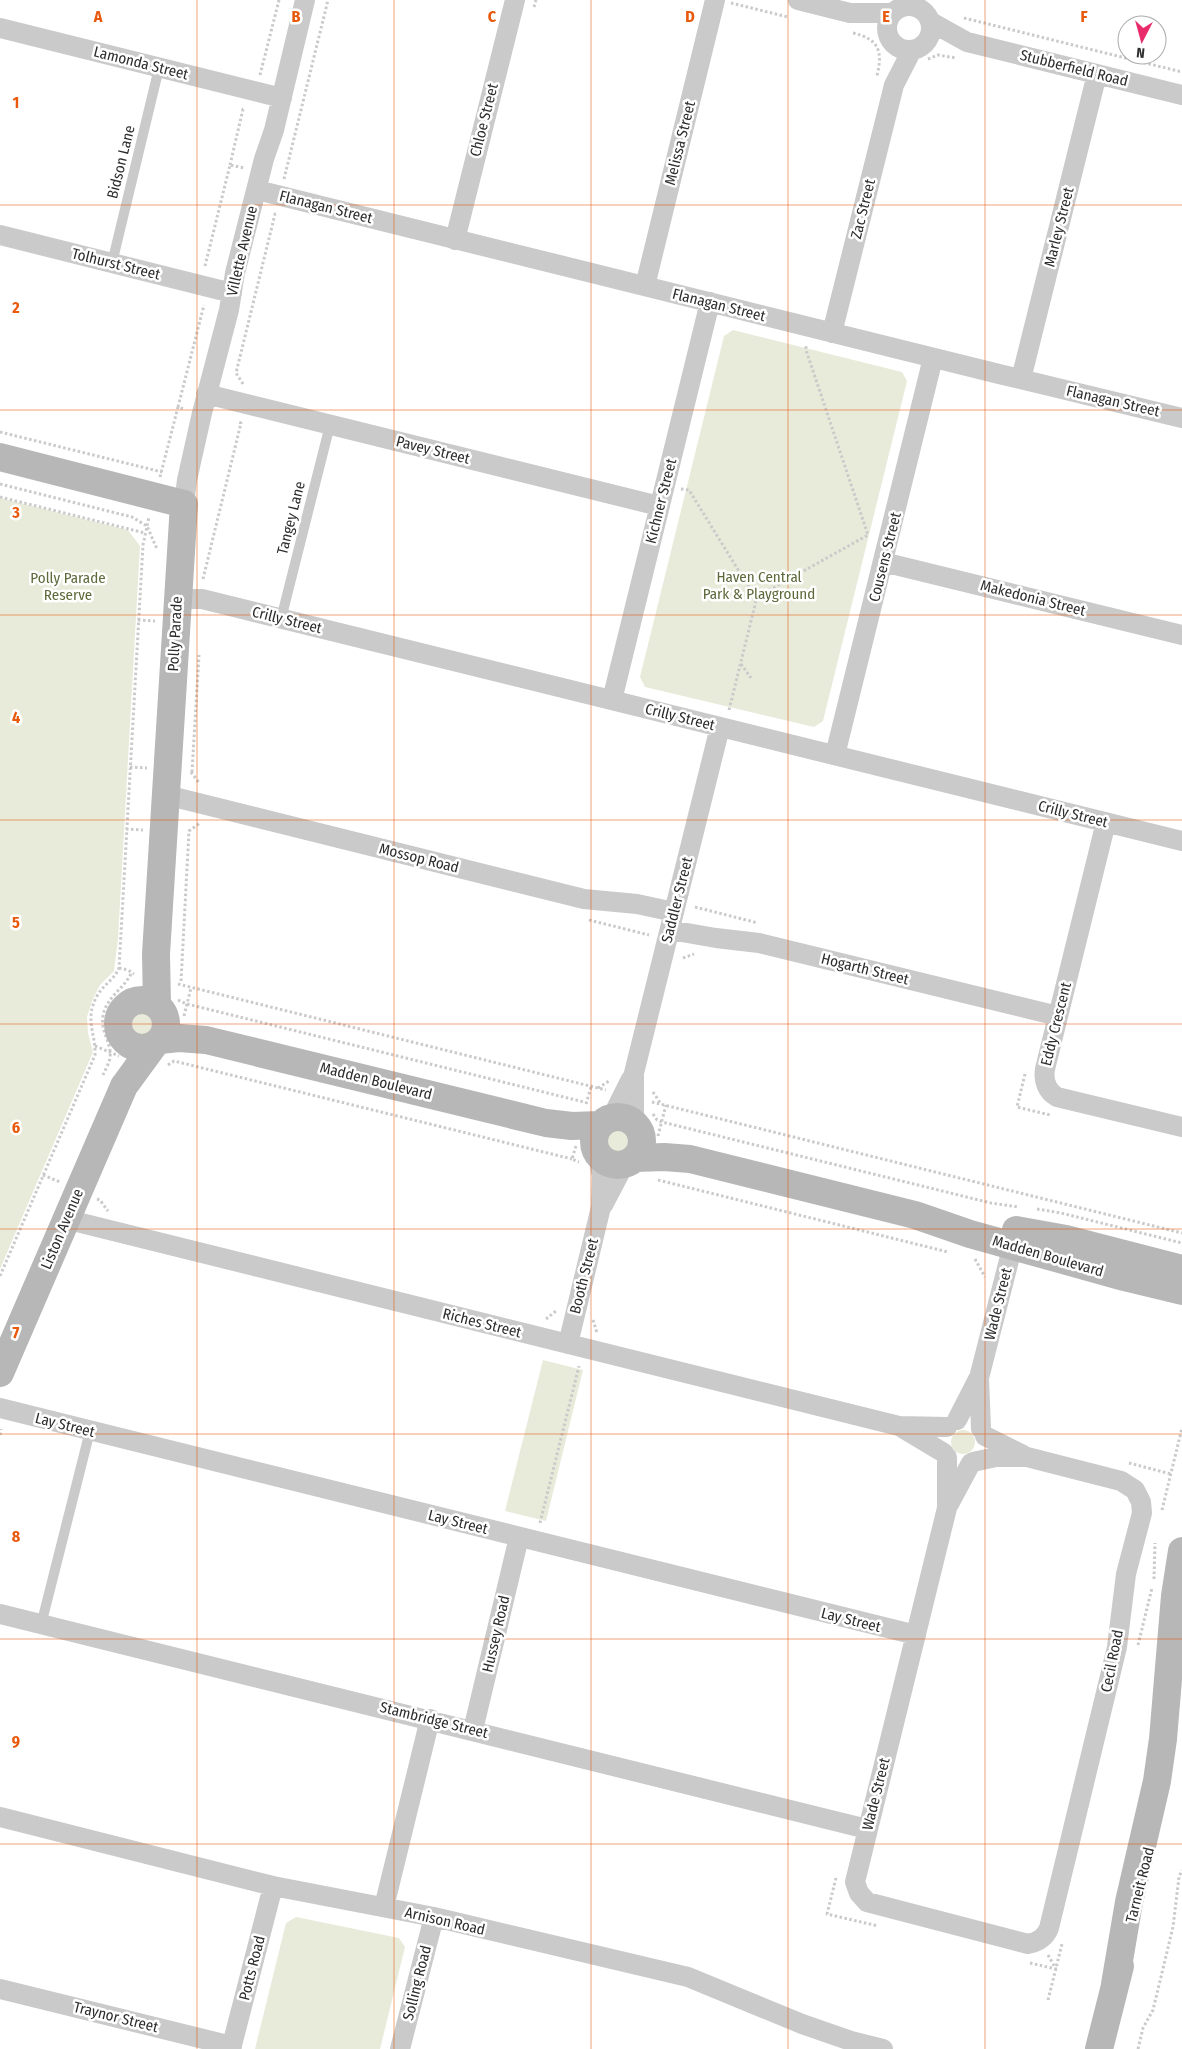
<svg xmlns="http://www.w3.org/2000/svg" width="1182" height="2049" font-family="'Fira Sans Condensed',sans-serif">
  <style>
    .green { fill: #e8ebda }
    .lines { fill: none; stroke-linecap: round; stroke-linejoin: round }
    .path { stroke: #cacaca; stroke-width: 3; stroke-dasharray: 2.5 2.5; stroke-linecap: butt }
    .lane { stroke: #cacaca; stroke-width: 10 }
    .street { stroke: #cacaca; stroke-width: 20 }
    .secondary { stroke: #b7b7b7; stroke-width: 28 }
    .grid { fill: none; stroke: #e8590c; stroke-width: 1; stroke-opacity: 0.55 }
    .labels { text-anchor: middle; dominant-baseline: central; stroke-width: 5; stroke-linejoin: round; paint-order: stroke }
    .street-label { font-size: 15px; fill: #2d2d2d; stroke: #fff }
    .park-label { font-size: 15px; fill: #5d693a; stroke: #fff }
    .grid-label { font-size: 16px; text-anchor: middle; font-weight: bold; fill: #e8590c; stroke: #fff; stroke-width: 5; stroke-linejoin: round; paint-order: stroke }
  </style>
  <rect width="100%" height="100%" fill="#fff"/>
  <path class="green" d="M733,330L902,372L907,381L823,721L814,727L645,687L640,677L724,336Z
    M0,498L128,530L140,546L118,939L114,971L100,985L92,1001L87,1017L88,1033L93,1052L0,1269Z
    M131 1024a11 11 0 1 1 22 0a11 11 0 1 1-22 0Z
    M605 1141a12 12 0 1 1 24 0a12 12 0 1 1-24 0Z
    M543,1360L583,1370L546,1521L505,1511Z
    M951 1442a12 12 0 1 1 24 0a12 12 0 1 1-24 0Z
    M296,1917L399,1938L405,1947L380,2049H255L286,1923Z"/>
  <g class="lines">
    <path class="path" d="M731,3L788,17
      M534,7L536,0
      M964,18L1182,72
      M853,33C879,39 883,51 877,76
      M928,59L938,55L956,58
      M260,75L279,0
      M230,165L243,109H245
      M284,179L328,0
      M205,266L230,165L244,168
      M243,384L236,373L275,214L278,215
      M178,407L204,305
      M0,432L162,472
      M160,477L178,407L184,409
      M0,484L132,517L147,526L157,549
      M681,489L689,490L753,594L757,597
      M0,497L145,533
      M203,579L241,423L239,422
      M138,620L155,621
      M741,664L751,678
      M729,710L757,597L868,535L806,350V344
      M130,767L147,768
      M191,772L200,784
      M192,772L199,655
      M126,829L143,830
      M695,907L758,923
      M589,920L649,935
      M683,958L694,954
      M119,968L128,970L134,974
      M181,981L189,831L200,823
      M178,984L606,1090
      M178,1000L187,1004L584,1102
      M184,1016L191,988
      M95,1046L119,1056
      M168,1065L174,1061L572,1159
      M1025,1074L1017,1107L1050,1115
      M103,1075C105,1070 109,1064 110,1058C112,1043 100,1031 103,1016C106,997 124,989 132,972
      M598,1088L609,1081
      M653,1092L661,1104
      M652,1102L1182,1233
      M586,1104L591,1087
      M653,1114L657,1120L662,1122L991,1203L1018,1207
      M658,1136L666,1105
      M576,1146L572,1159L579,1162
      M43,1175L60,1182
      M658,1180L948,1252
      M97,1199L100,1200L108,1211
      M1037,1209L1061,1213L1182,1243
      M975,1259L985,1277
      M0,1276L95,1055C96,1033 84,1020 97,996C103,985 114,980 119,968L143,545L149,517
      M546,1319L556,1311
      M593,1320L597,1333
      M0,1435L1,1429
      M1129,1463L1171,1474
      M1162,1510L1182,1428
      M540,1523L579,1366
      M1154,1579L1155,1543
      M1138,1645L1152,1588
      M836,1878L827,1914L878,1926
      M1048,1955L1056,1969
      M1030,1963L1056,1969
      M1048,2000L1062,1944
      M1138,2049L1143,2028L1153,2010L1173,1927L1179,1877L1182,1870"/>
    <path class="lane" d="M112,263L159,68
      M281,619L330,425
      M41,1625L90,1431"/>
    <path class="street" d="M798,0L850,13H893
      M887 28a22 22 0 1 1 44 0a22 22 0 1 1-44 0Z
      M931,22L967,42L1182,95
      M0,28L282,98
      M257,190L999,374L1182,418
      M0,235L232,293
      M455,240L515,0
      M645,286L715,0
      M832,333L894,85L912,50
      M1021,379L1097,74
      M206,394L659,506
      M184,504L187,480L202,413L229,310L235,273L264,159L274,130L305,0
      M883,562L1182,635
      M177,599H202L1182,841
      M612,700L710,302
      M835,755L933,358
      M166,795L584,899L637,904L674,912
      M1106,822L1045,1069C1043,1081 1047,1091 1057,1097L1182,1127
      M670,930L716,938L759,943L1058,1016
      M612,1117L631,1079
      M634,1123V1073L720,727
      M603,1205L624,1165
      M65,1219L899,1426L947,1427
      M568,1344L601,1207L602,1176L598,1156
      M0,1408L916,1635
      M957,1420L978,1379
      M899,1426L944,1453
      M981,1429L979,1378L1016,1233
      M985,1436L1023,1455
      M947,1457V1508L855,1882L859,1893L867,1902L1028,1944C1038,1942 1045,1938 1049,1928L1117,1647L1126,1574L1142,1513L1141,1502L1135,1490L1121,1481L1027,1457H996L973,1462
      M949,1504L971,1463
      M0,1614L867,1829
      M473,1730L519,1537
      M0,1817L273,1886L434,1917L688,1977L802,2024L851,2041L883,2049
      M384,1907L430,1719
      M0,1989L232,2046
      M231,2049L273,1886
      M400,2049L434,1917"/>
    <path class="secondary" d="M0,457L184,504L156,954L157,1005
      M118 1024a24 24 0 1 1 48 0a24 24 0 1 1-48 0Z
      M160,1040L179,1038L206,1040L546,1123L572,1126L599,1125
      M594 1141a24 24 0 1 1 48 0a24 24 0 1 1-48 0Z
      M636,1158L664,1157L690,1159L915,1215L970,1234L1124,1277L1182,1291
      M1016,1230L1066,1239L1182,1269
      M0,1373L124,1086L154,1045
      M1115,1984L1129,1902L1157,1781L1163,1739L1175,1596L1182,1551
      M1099,2049L1120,1966"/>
  </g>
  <path class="grid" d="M197,0V2049M394,0V2049M591,0V2049M788,0V2049M985,0V2049M0,205H1182M0,410H1182M0,615H1182M0,820H1182M0,1024H1182M0,1229H1182M0,1434H1182M0,1639H1182M0,1844H1182"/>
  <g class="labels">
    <g class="street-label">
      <text transform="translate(141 63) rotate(14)">Lamonda Street</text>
      <text transform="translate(1074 68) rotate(14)">Stubberfield Road</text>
      <text transform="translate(484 120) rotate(-76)">Chloe Street</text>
      <text transform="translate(680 143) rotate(-76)">Melissa Street</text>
      <text transform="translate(121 162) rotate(-76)">Bidson Lane</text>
      <text transform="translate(326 207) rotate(14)">Flanagan Street</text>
      <text transform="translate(863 209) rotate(-76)">Zac Street</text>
      <text transform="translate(1059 227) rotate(-76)">Marley Street</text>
      <text transform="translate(242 251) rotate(-77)">Villette Avenue</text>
      <text transform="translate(116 264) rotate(14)">Tolhurst Street</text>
      <text transform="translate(719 305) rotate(14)">Flanagan Street</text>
      <text transform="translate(1113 401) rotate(13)">Flanagan Street</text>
      <text transform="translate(433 450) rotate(14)">Pavey Street</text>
      <text transform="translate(661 501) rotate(-76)">Kichner Street</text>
      <text transform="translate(291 518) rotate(-76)">Tangey Lane</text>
      <text transform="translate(885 557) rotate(-76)">Cousens Street</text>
      <text transform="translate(1033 598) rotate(14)">Makedonia Street</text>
      <text transform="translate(287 620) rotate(14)">Crilly Street</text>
      <text transform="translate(175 634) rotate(-87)">Polly Parade</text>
      <text transform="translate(680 717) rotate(14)">Crilly Street</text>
      <text transform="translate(1073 814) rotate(14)">Crilly Street</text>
      <text transform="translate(419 858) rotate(14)">Mossop Road</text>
      <text transform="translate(677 900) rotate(-76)">Saddler Street</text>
      <text transform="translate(865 969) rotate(14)">Hogarth Street</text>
      <text transform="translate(1056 1024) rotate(-76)">Eddy Crescent</text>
      <text transform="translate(376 1081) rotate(14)">Madden Boulevard</text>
      <text transform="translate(62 1229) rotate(-67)">Liston Avenue</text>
      <text transform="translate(1048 1256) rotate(16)">Madden Boulevard</text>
      <text transform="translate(584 1276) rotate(-76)">Booth Street</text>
      <text transform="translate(998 1304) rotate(-76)">Wade Street</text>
      <text transform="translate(482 1323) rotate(14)">Riches Street</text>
      <text transform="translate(65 1425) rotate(14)">Lay Street</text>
      <text transform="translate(458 1522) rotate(14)">Lay Street</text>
      <text transform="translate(851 1620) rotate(14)">Lay Street</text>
      <text transform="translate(496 1634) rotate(-77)">Hussey Road</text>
      <text transform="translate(1112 1661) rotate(-79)">Cecil Road</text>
      <text transform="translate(434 1720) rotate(14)">Stambridge Street</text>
      <text transform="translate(876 1794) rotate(-76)">Wade Street</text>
      <text transform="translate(1140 1885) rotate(-76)">Tarneit Road</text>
      <text transform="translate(445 1921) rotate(13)">Arnison Road</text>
      <text transform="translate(252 1968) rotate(-76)">Potts Road</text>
      <text transform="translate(417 1983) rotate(-76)">Solling Road</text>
      <text transform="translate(116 2017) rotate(14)">Traynor Street</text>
    </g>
    <g class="park-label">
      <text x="759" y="577">Haven Central<tspan x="759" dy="17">Park &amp; Playground</tspan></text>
      <text x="68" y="578">Polly Parade<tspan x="68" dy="17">Reserve</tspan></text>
    </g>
  </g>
  <g class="grid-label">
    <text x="98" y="22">A</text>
    <text x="296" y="22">B</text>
    <text x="492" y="22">C</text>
    <text x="690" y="22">D</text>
    <text x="886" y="22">E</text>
    <text x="1084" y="22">F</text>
    <text x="16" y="108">1</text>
    <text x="16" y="313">2</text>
    <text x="16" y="518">3</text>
    <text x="16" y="723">4</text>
    <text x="16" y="928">5</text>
    <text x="16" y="1133">6</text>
    <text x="16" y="1338">7</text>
    <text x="16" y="1542">8</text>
    <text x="16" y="1747">9</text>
  </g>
  <g transform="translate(1142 40) rotate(186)"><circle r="24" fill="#ffffff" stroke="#ababab"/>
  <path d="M0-4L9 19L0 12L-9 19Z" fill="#e92a6b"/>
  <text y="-8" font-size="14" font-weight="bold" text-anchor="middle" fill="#2d2d2d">N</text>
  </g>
</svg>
